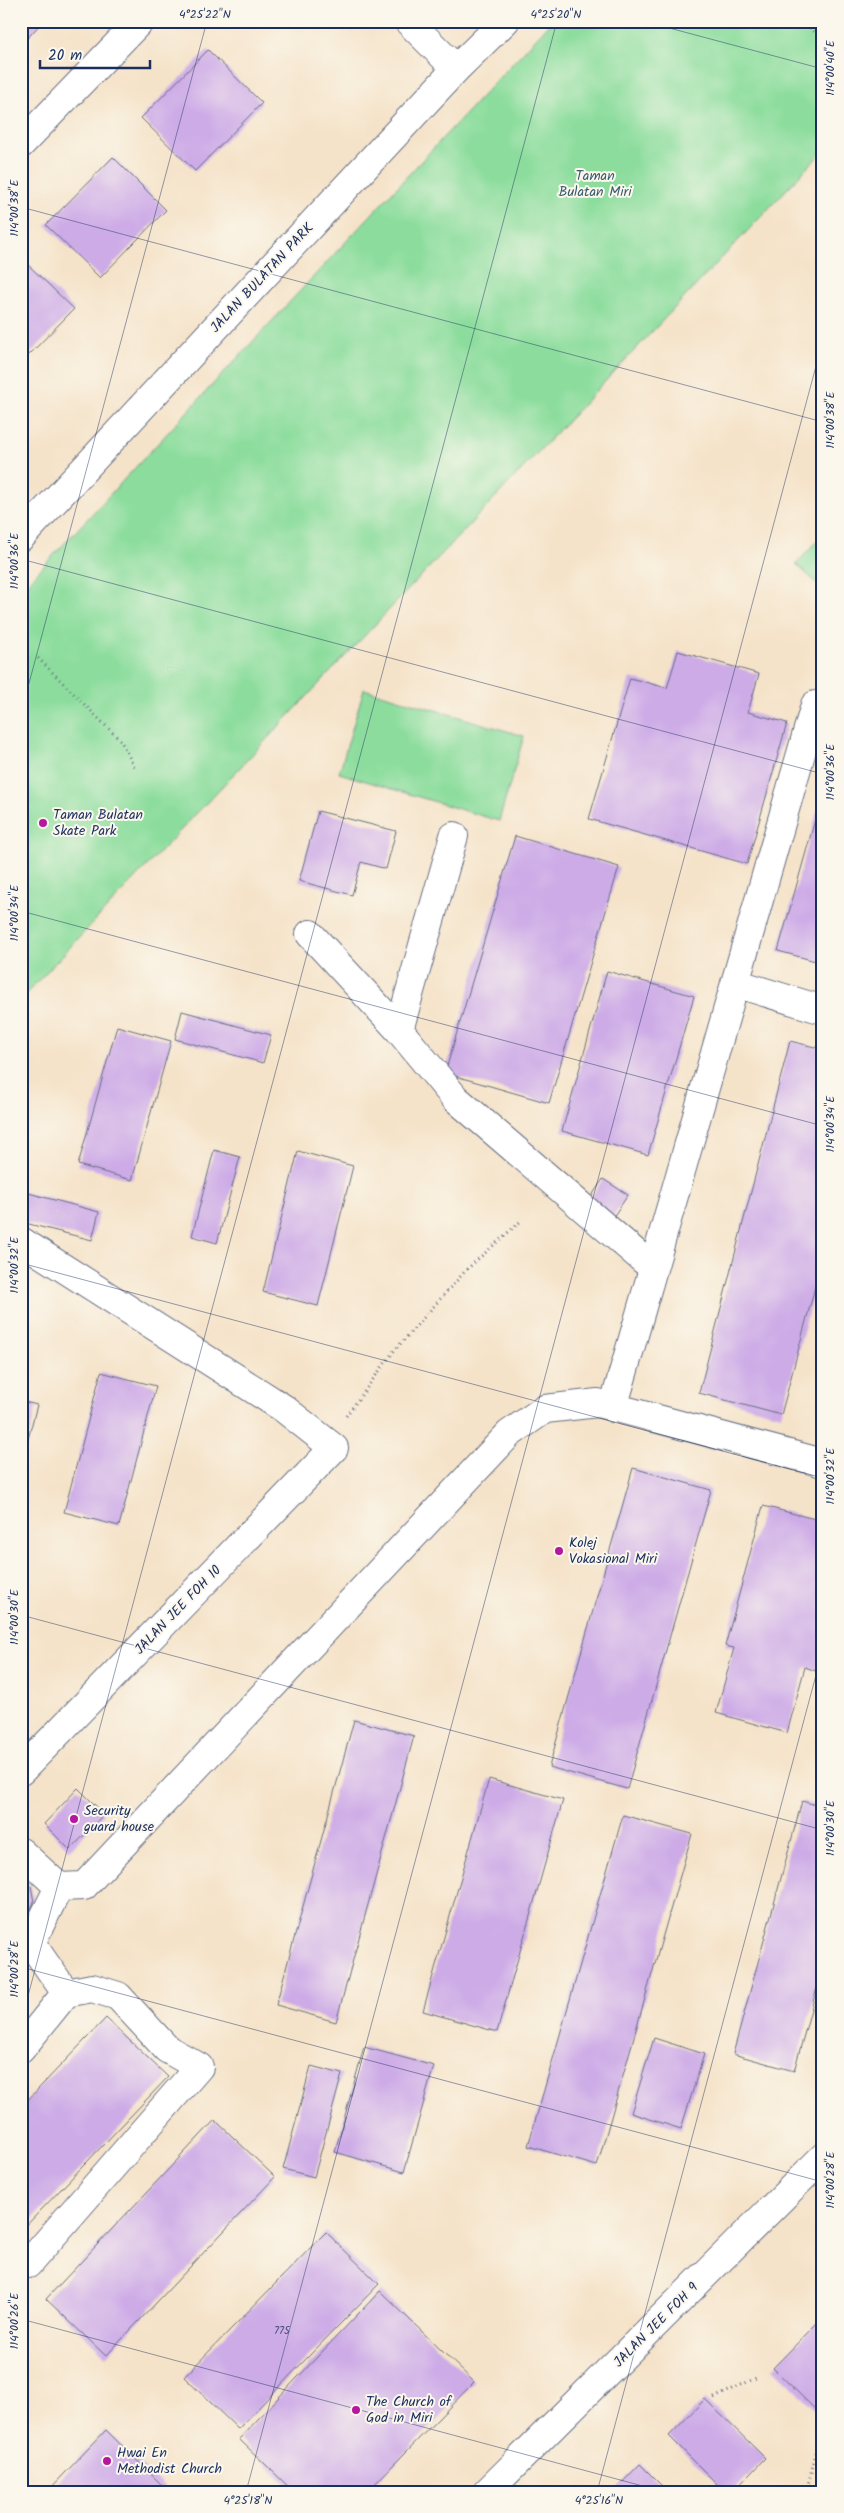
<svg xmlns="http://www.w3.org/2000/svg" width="844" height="2513" font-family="Kalam,sans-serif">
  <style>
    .green { fill: #8cdd9d; stroke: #54867e }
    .building { fill: #cdabe7 }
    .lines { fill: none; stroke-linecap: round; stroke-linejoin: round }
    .minor-casing { stroke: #676e83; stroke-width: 30 }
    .path { stroke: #676e83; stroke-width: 3; stroke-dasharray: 1 4; stroke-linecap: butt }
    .minor { stroke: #fff; stroke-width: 28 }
    .ticks { fill: none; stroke: #1b2f5e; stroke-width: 1; stroke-opacity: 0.45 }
    .poi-dot { fill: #b5179e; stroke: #fbf7ec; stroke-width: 2 }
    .labels { text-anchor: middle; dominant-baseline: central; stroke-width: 4; stroke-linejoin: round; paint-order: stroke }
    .number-label { font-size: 11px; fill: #484e80 }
    .park-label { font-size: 14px; fill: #375a6e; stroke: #fbf7ec }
    .street-label { font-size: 14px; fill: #1b2f5e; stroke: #fbf7ec }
    .poi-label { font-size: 14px; fill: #1b2f5e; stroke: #fbf7ec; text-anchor: start }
    .neatline { fill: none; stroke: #1b2f5e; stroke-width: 2 }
    .ticks-label { font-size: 12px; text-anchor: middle; fill: #1b2f5e }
  </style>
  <rect width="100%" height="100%" fill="#fbf7ec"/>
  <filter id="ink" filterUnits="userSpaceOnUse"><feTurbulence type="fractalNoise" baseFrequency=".02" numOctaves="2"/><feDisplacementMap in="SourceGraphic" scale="10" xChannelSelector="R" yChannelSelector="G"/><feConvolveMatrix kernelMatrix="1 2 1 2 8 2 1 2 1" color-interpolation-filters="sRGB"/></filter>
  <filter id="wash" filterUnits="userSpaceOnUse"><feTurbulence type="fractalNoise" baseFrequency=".0096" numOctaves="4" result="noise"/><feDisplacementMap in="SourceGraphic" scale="20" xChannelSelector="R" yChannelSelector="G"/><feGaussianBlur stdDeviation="1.12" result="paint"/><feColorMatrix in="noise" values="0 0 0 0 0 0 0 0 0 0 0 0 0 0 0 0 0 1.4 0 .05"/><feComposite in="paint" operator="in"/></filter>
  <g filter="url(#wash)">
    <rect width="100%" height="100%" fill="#f5e3c9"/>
    <path class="green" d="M552,21H823V151L21,999V590Z
      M823,535V589L796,564Z
      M364,689L524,736L499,821L339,773Z"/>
    <g id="blocks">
      <path class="building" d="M21,21H43L21,45Z
        M208,50L262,103L195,171L141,118Z
        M113,157L166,210L100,278L46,225Z
        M21,258L74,309L21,363Z
        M678,651L759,674L748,712L787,723L747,864L589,819L630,678L667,688Z
        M822,795L823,796V963L778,951Z
        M318,811L396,831L386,869L361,862L352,895L299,881Z
        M515,836L619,867L549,1103L445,1073Z
        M607,971L694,996L648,1155L562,1131Z
        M182,1011L271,1035L263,1063L175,1039Z
        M117,1026L171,1041L132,1180L78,1165Z
        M790,1041L823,1049V1257L781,1415L699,1393Z
        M214,1150L240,1157L217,1243L192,1236Z
        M298,1151L353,1166L318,1306L263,1292Z
        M603,1179L628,1195L613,1217L589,1200Z
        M21,1191L99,1212L92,1240L21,1222Z
        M101,1372L156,1386L119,1526L64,1512Z
        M21,1401L37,1405L22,1462H21Z
        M633,1468L711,1490L627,1789L549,1767Z
        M763,1506L823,1521V1660L819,1659L816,1671L805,1667L787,1733L716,1713L734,1648L725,1646Z
        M354,1720L414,1736L336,2022L276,2005Z
        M489,1779L563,1800L497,2032L423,2011Z
        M78,1788L104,1814L70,1850L44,1824Z
        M802,1801L823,1807V1966L794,2071L733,2054Z
        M623,1815L692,1834L597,2166L528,2146Z
        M21,1877L31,1886L34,1902L27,1917L21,1921Z
        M106,2018L168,2077L21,2231V2107Z
        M654,2038L704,2054L681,2129L631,2113Z
        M364,2047L434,2066L404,2172L335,2152Z
        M311,2066L342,2074L314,2177L283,2169Z
        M215,2120L275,2177L106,2356L46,2299Z
        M326,2232L379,2284L238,2429L184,2377Z
        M380,2291L474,2382L367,2492H294L239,2439Z
        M823,2317V2417L773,2368Z
        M705,2399L765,2458L733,2492H725L669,2436Z
        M106,2430L169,2492H47Z
        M640,2464L668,2492H613Z"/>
    </g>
  </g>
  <g filter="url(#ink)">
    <use href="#blocks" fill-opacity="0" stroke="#676e83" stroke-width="1"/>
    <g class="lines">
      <defs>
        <path id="minor" d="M408,21L456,69
          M21,144L140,21
          M21,537L456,69L505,21
          M310,934L399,1030L455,1098L653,1268
          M735,983L823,1010
          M399,1030L454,836
          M21,1241L283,1408L334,1448L21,1771
          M613,1408L815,705
          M21,1852L59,1887L84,1886L509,1434L545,1409L598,1403L823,1463
          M21,2049L66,1993
          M28,2264L199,2067L167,2049L118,1996L92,1988L66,1993L31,1943L59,1887
          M487,2492L823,2157"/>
      </defs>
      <use href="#minor" class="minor-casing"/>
      <path class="path" d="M802,21L823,39
        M38,658L121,741L134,767
        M346,1416L394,1351L467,1269L522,1220
        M714,2398L758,2377
        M806,2492L820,2438"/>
      <use href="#minor" class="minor"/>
    </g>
  </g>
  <path class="ticks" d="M643,21L823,69M21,207L823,422M21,559L823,774M21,713L207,21M21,911L823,1126M21,1263L823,1478M21,1615L823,1830M21,1967L823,2182M21,2022L557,21M21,2319L665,2492M246,2492L823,340M597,2492L823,1649"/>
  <g class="poi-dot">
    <circle cx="43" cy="823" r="5"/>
    <circle cx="559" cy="1551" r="5"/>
    <circle cx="74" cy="1819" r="5"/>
    <circle cx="356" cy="2410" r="5"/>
    <circle cx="107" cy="2461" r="5"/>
  </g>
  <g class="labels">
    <g class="number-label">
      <text x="282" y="2331">775</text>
    </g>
    <g class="park-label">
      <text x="595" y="176">Taman<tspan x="595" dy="16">Bulatan Miri</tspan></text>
    </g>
    <g class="street-label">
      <text transform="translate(262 278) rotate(-47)">JALAN BULATAN PARK</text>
      <text transform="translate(178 1610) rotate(-46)">JALAN JEE FOH 10</text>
      <text transform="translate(656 2325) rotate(-45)">JALAN JEE FOH 9</text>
    </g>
    <g class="poi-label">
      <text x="53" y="815">Taman Bulatan<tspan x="53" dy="16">Skate Park</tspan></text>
      <text x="569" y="1543">Kolej<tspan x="569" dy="16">Vokasional Miri</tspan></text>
      <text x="84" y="1811">Security<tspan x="84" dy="16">guard house</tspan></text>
      <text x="366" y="2402">The Church of<tspan x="366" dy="16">God in Miri</tspan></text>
      <text x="117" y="2453">Hwai En<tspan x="117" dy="16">Methodist Church</tspan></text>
    </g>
  </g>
  <rect width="844" height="2513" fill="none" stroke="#fbf7ec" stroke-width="55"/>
  <path d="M40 60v8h110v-8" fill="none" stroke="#1b2f5e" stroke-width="2.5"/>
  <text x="48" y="60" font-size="15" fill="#1b2f5e" stroke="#fbf7ec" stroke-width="4" paint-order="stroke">20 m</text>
  <rect x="28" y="28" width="788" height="2458" class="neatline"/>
  <g class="ticks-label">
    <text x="205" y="18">4°25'22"N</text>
    <text x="556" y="18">4°25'20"N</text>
    <text transform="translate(830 68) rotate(-90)" y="4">114°00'40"E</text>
    <text transform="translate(14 208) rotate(-90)" y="4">114°00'38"E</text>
    <text transform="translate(830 420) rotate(-90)" y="4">114°00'38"E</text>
    <text transform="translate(14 561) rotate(-90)" y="4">114°00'36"E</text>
    <text transform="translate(830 772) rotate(-90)" y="4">114°00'36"E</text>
    <text transform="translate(14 913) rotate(-90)" y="4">114°00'34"E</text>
    <text transform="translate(830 1124) rotate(-90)" y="4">114°00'34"E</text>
    <text transform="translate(14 1265) rotate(-90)" y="4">114°00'32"E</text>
    <text transform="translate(830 1476) rotate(-90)" y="4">114°00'32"E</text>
    <text transform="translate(14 1617) rotate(-90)" y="4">114°00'30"E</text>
    <text transform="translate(830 1828) rotate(-90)" y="4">114°00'30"E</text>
    <text transform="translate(14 1969) rotate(-90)" y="4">114°00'28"E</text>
    <text transform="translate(830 2180) rotate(-90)" y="4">114°00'28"E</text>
    <text transform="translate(14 2321) rotate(-90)" y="4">114°00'26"E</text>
    <text x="248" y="2504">4°25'18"N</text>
    <text x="599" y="2504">4°25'16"N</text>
  </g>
</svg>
